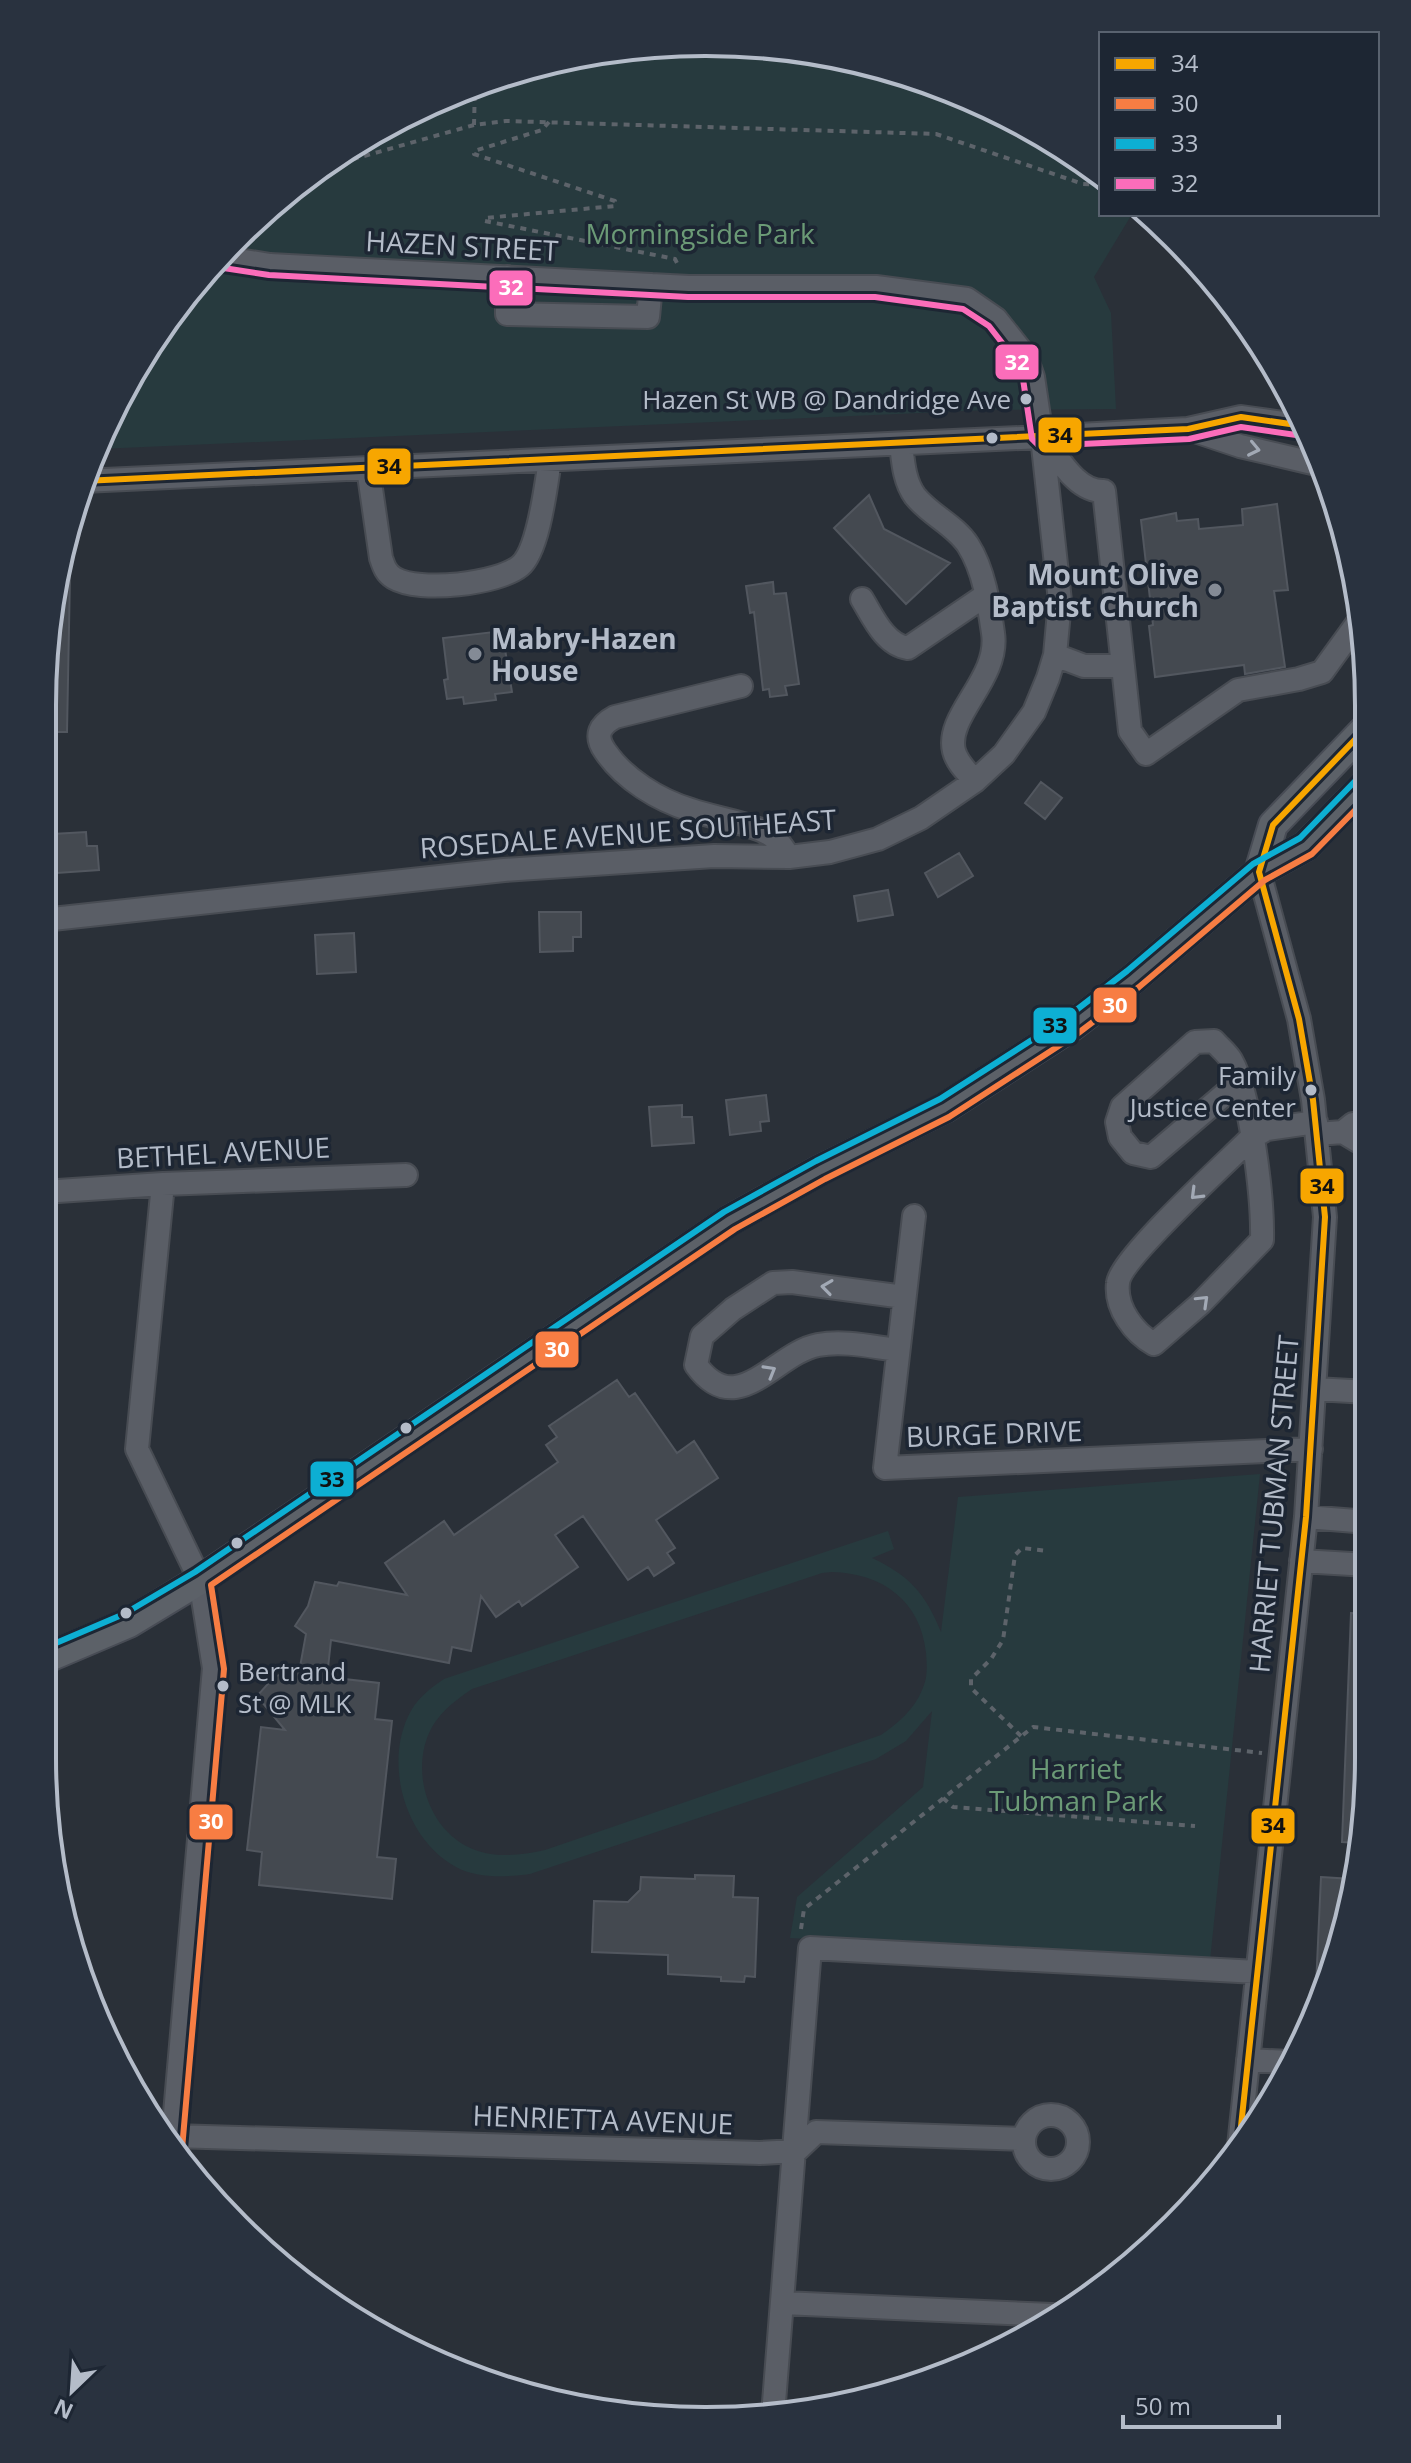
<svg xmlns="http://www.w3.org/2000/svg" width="1411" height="2463" font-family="'Open Sans',sans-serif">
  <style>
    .green { fill: #273a3e; fill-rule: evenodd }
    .building { fill: #444950; stroke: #52575f; stroke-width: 2 }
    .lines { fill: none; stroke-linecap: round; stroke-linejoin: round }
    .minor-casing { stroke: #484c53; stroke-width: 26 }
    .major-casing { stroke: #484c55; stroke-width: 32 }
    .path { stroke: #5d636a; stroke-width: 4; stroke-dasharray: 6 6; stroke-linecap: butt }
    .minor { stroke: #5a5e66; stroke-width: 22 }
    .major { stroke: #5c6168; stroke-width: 28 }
    .bus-1-casing { stroke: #1d2633; stroke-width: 12 }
    .bus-2-casing { stroke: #1d2633; stroke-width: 12 }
    .bus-3-casing { stroke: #1d2633; stroke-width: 12 }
    .bus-4-casing { stroke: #1d2633; stroke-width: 12 }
    .bus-1 { stroke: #f7a600; stroke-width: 6 }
    .bus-2 { stroke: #f77d43; stroke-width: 6 }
    .bus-3 { stroke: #0dafd3; stroke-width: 6 }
    .bus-4 { stroke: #fb6dba; stroke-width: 6 }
    .oneway { stroke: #a2a9b5 }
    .bus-dot { fill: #b4bcc9; stroke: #1d2633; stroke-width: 3 }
    .poi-dot { fill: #848b96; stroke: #1d2633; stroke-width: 3 }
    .labels { text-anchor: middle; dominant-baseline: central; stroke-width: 7; stroke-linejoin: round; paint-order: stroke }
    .bus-label { font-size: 26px; fill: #b4bcc9; stroke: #1d2633; text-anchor: end }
    .park-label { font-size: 28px; fill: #6b9a76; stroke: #1d2633 }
    .street-label { font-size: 28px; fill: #b4bcc9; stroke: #1d2633 }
    .poi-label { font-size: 28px; font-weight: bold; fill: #b4bcc9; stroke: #1d2633; text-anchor: end }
    .rim { fill: none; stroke: #b4bcc9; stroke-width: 4 }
    .line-badge { stroke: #1d2633; stroke-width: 3 }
    .badge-label { font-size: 22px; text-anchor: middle; font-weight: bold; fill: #fff }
    .pale-badge-label { font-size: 22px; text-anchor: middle; font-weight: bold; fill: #111 }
  </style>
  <rect width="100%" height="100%" fill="#2a3038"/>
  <path class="green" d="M705,42L835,55L959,92L1074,154L1101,176V214H1132L1094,277L1111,313L1116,409L987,410L99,449L154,337L236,237L337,154L451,93L576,55Z
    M1260,1474L1210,1961L790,1938L797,1897L923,1787L932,1711L906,1741L876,1759L530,1874C507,1877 478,1879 456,1867C404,1839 382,1760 412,1709C420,1696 432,1687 444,1679L888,1531L894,1549L872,1558C910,1576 925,1593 941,1632L958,1497ZM832,1572C882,1573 921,1601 926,1653C927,1666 928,1678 922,1690C914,1710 898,1723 881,1735L545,1850C522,1855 501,1858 478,1851C429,1835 408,1771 432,1727C442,1710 456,1700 472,1689L822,1573Z"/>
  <path class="building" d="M869,495L884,529L950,563L906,604L834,528Z
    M1277,504L1288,590L1274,591L1285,667L1245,674L1244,665L1155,677L1149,626L1153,625L1141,520L1176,513L1177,521L1198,519L1199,529L1243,525L1242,509Z
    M61,574L70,575L67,732H43V662Z
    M773,582L774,594L786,593L799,684L785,686L787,695L770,697L769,689L763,690L754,612L750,613L746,586Z
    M502,631L512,692L495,694L496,700L464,704L463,697L447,699L444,680L448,679L443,638Z
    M1041,782L1062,798L1045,819L1025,803Z
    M86,832L87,846H97L99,870L57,873L53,834Z
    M959,853L973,876L938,897L925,873Z
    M888,890L893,915L858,921L854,896Z
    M539,912H581V937H573V951L540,952Z
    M354,933L356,972L317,974L315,935Z
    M766,1095L769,1121L760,1122L761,1131L730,1135L726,1100Z
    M682,1105V1117H692L694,1143L652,1146L649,1107Z
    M617,1380L629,1397L635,1393L677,1453L694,1441L718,1478L656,1520L675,1548L667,1553L674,1563L654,1576L648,1567L628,1580L583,1516L555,1535L578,1567L522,1606L519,1601L496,1617L481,1596L471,1651L452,1647L449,1663L331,1640L327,1677L379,1683L375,1719L392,1721L377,1857L396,1859L392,1899L259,1885L262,1852L247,1850L261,1727L285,1730L257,1696L274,1677L300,1667L306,1634L295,1626L308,1606L315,1582L337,1586L339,1582L407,1595L385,1563L444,1521L454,1535L558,1462L546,1445L557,1437L549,1426Z
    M1351,1613L1368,1614V1801L1359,1843L1342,1842Z
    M695,1875L734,1876L733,1897L758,1898L755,1977L745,1976L744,1982L721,1981V1977L668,1974V1955L592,1952L594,1901L628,1902L640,1890L641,1877L695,1879Z
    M1321,1877L1352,1879L1334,1971L1315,2008Z"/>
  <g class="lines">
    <defs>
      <path id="minor" d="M507,277V314L648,317L651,285
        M1189,429L1240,446L1321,465
        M1043,438C1059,458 1076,492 1104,491L1130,731L1146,754L1238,690L1299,679L1322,672L1359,621
        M901,444C903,461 904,481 915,496C930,515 955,525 968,545C984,570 989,605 993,633C1000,679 945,715 954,751C957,763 967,772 975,781
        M368,468L381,558C384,567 386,573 394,578C419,593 498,584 520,566C539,550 546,484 550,460
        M83,481L1042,437L1188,429L1241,417L1304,426
        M862,599C873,617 885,645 908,648L986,595
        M1055,655L1084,666H1123
        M741,686L615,717C600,725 594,735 605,751C624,779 658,800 691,810C714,818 741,821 763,831C776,836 781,845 789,857
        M43,920L504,870L714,856L789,857L830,852L878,839L921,818L975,781L1004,754L1034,712L1048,678L1055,655L1060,601L1042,437L1033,377L1026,357L996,319L967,299L876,287H689L270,265L219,257
        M1239,1082L1151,1157L1133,1153L1120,1137L1117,1122L1122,1107L1195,1042L1214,1041C1219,1047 1227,1053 1231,1060C1251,1095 1263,1198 1262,1240L1200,1304L1154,1344C1134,1333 1115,1308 1118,1283C1120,1259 1228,1161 1251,1138L1267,1129L1316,1122
        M1343,1132L1358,1141H1368
        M1317,1134L1343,1132L1353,1124L1368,1123
        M163,1184L137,1449L200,1580L214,1668L172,2148
        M43,1192L163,1184L406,1175
        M914,1216L885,1468L1311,1449
        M898,1350C873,1347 844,1340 818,1345C775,1353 737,1422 696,1365L702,1336L733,1309L773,1283L792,1282L904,1297
        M1315,1389L1368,1392
        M1306,1517L1368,1522
        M1301,1561L1368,1565
        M1248,2060L1289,2062
        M1024 2142a27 27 0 1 1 54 0a27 27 0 1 1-54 0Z
        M173,2136L760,2153L796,2151L816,2132L1024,2139
        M1239,2146L1306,1517L1325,1217L1313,1100L1299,1019L1259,872
        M783,2303L1052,2315
        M773,2415L810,1948L1257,1972"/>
      <path id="major" d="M1259,872L1273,825L1368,726
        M42,1660L129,1623L200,1580L730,1220L820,1170L945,1108L1072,1026L1133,979L1259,872L1306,846L1368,782"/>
    </defs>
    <use href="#minor" class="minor-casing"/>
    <use href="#major" class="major-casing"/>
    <path class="path" d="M549,122L542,130L474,151V154L615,201V206L485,218V221L675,259L679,267
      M474,125L475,86
      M318,169L474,125L506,121L936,134L1083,184L1101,185
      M1021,1736L971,1688V1679L991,1659L1003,1640L1015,1555L1022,1548L1048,1551
      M943,1798L953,1807L1195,1826
      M801,1929L804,1909L1033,1727L1262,1753"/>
    <use href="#minor" class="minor"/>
    <use href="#major" class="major"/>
    <defs>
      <path id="bus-1" d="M83,481L1188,429L1241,417L1304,426
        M1259,872L1273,825L1368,726
        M1239,2145L1306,1517L1325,1217L1313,1100L1299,1019L1259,872"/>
      <path id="bus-2" d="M182,2149L224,1669L211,1585L735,1229L825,1179L949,1117L1077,1034L1139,987L1265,880L1312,854L1368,797"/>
      <path id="bus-3" d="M42,1649L124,1614L195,1572L724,1212L816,1161L940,1099L1066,1018L1127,971L1253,864L1300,838L1361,775"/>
      <path id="bus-4" d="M217,267L269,275L688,297H875L963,309L989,326L1017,362L1023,379L1032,439L1039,446L1189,439L1241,427L1303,436"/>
    </defs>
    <use href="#bus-1" class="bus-1-casing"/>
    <use href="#bus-2" class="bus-2-casing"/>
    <use href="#bus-3" class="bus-3-casing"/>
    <use href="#bus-4" class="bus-4-casing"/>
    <use href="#bus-1" class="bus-1"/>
    <use href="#bus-2" class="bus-2"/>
    <use href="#bus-3" class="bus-3"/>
    <use href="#bus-4" class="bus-4"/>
  </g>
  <defs><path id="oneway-chevron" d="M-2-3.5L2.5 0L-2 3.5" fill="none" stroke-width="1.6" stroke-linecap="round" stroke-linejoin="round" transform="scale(2)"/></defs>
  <g class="oneway">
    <use href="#oneway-chevron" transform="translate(1254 449) rotate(12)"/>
    <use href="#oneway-chevron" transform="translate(1196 1194) rotate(135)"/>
    <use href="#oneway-chevron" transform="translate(827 1287) rotate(-172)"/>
    <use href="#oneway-chevron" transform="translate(1203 1301) rotate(-44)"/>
    <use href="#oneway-chevron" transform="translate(770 1371) rotate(-30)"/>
  </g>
  <g class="bus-dot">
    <circle cx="1026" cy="399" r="7"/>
    <circle cx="992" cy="438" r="7"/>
    <circle cx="1311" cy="1090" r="7"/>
    <circle cx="406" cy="1428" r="7"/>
    <circle cx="237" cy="1543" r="7"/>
    <circle cx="126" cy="1613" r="7"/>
    <circle cx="223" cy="1686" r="7"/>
  </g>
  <g class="poi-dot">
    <circle cx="1215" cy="590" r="8"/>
    <circle cx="475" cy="654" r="8"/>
  </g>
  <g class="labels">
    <g class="bus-label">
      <text x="1011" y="399">Hazen St WB @ Dandridge Ave</text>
      <text x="1296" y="1075">Family<tspan x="1296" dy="32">Justice Center</tspan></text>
      <text x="238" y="1671" text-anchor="start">Bertrand<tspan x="238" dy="32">St @ MLK</tspan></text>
    </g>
    <g class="park-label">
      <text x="700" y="233">Morningside Park</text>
      <text x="1076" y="1768">Harriet<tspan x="1076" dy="32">Tubman Park</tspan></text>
    </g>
    <g class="street-label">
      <text transform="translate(462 245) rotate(3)">HAZEN STREET</text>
      <text transform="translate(628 833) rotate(-4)">ROSEDALE AVENUE SOUTHEAST</text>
      <text transform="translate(223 1152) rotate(-3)">BETHEL AVENUE</text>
      <text transform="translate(994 1433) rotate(-2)">BURGE DRIVE</text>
      <text transform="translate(1273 1504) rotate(-85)">HARRIET TUBMAN STREET</text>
      <text transform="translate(603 2119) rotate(2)">HENRIETTA AVENUE</text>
    </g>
    <g class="poi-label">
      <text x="1199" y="574">Mount Olive<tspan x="1199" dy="32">Baptist Church</tspan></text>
      <text x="491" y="638" text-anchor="start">Mabry-Hazen<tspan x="491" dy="32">House</tspan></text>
    </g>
  </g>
  <path d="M0 0H1411V2463H0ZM705 56H706A649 649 0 0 1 1355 705V1758A649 649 0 0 1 706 2407H705A649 649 0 0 1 56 1758V705A649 649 0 0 1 705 56Z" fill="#29323f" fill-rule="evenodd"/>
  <path class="rim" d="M705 56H706A649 649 0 0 1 1355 705V1758A649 649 0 0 1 706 2407H705A649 649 0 0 1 56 1758V705A649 649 0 0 1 705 56Z"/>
  <g class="line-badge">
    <rect x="488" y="269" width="46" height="38" rx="8" fill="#fb6dba"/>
    <rect x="994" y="343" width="46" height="38" rx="8" fill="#fb6dba"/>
    <rect x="1037" y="416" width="46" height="38" rx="8" fill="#f7a600"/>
    <rect x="366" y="447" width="46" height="39" rx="8" fill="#f7a600"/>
    <rect x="1092" y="986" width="46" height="38" rx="8" fill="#f77d43"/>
    <rect x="1032" y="1006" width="46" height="39" rx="8" fill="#0dafd3"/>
    <rect x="1299" y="1167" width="46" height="38" rx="8" fill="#f7a600"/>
    <rect x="534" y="1330" width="46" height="39" rx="8" fill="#f77d43"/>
    <rect x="309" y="1460" width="46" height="38" rx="8" fill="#0dafd3"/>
    <rect x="188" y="1803" width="46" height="38" rx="8" fill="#f77d43"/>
    <rect x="1250" y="1807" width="46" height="38" rx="8" fill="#f7a600"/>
  </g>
  <g class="badge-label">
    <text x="511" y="295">32</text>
    <text x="1017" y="370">32</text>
    <text x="1115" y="1013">30</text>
    <text x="557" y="1357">30</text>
    <text x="211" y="1829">30</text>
  </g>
  <g class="pale-badge-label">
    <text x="1060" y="443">34</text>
    <text x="389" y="474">34</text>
    <text x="1055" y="1033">33</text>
    <text x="1322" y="1194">34</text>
    <text x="332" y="1487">33</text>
    <text x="1273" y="1833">34</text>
  </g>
  <rect x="1099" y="32" width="280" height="184" fill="#1d2633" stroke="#59626f" stroke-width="2"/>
  <rect x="1115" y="58" width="40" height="12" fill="#f7a600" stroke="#59626f" stroke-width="2"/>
  <text x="1171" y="72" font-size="24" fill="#b4bcc9">34</text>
  <rect x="1115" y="98" width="40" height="12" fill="#f77d43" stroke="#59626f" stroke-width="2"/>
  <text x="1171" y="112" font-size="24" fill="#b4bcc9">30</text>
  <rect x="1115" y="138" width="40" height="12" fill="#0dafd3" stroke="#59626f" stroke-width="2"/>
  <text x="1171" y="152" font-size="24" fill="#b4bcc9">33</text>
  <rect x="1115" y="178" width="40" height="12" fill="#fb6dba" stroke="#59626f" stroke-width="2"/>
  <text x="1171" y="192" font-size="24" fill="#b4bcc9">32</text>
  <g transform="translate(72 2391) rotate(205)" stroke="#1d2633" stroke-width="6" paint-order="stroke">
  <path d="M0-6L14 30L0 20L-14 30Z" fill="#b4bcc9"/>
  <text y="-12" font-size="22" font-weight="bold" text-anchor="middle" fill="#b4bcc9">N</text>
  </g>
  <path d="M1123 2415v12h156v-12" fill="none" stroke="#b4bcc9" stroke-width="4"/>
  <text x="1135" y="2415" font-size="24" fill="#b4bcc9" stroke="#1d2633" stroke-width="6" paint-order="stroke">50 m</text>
</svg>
